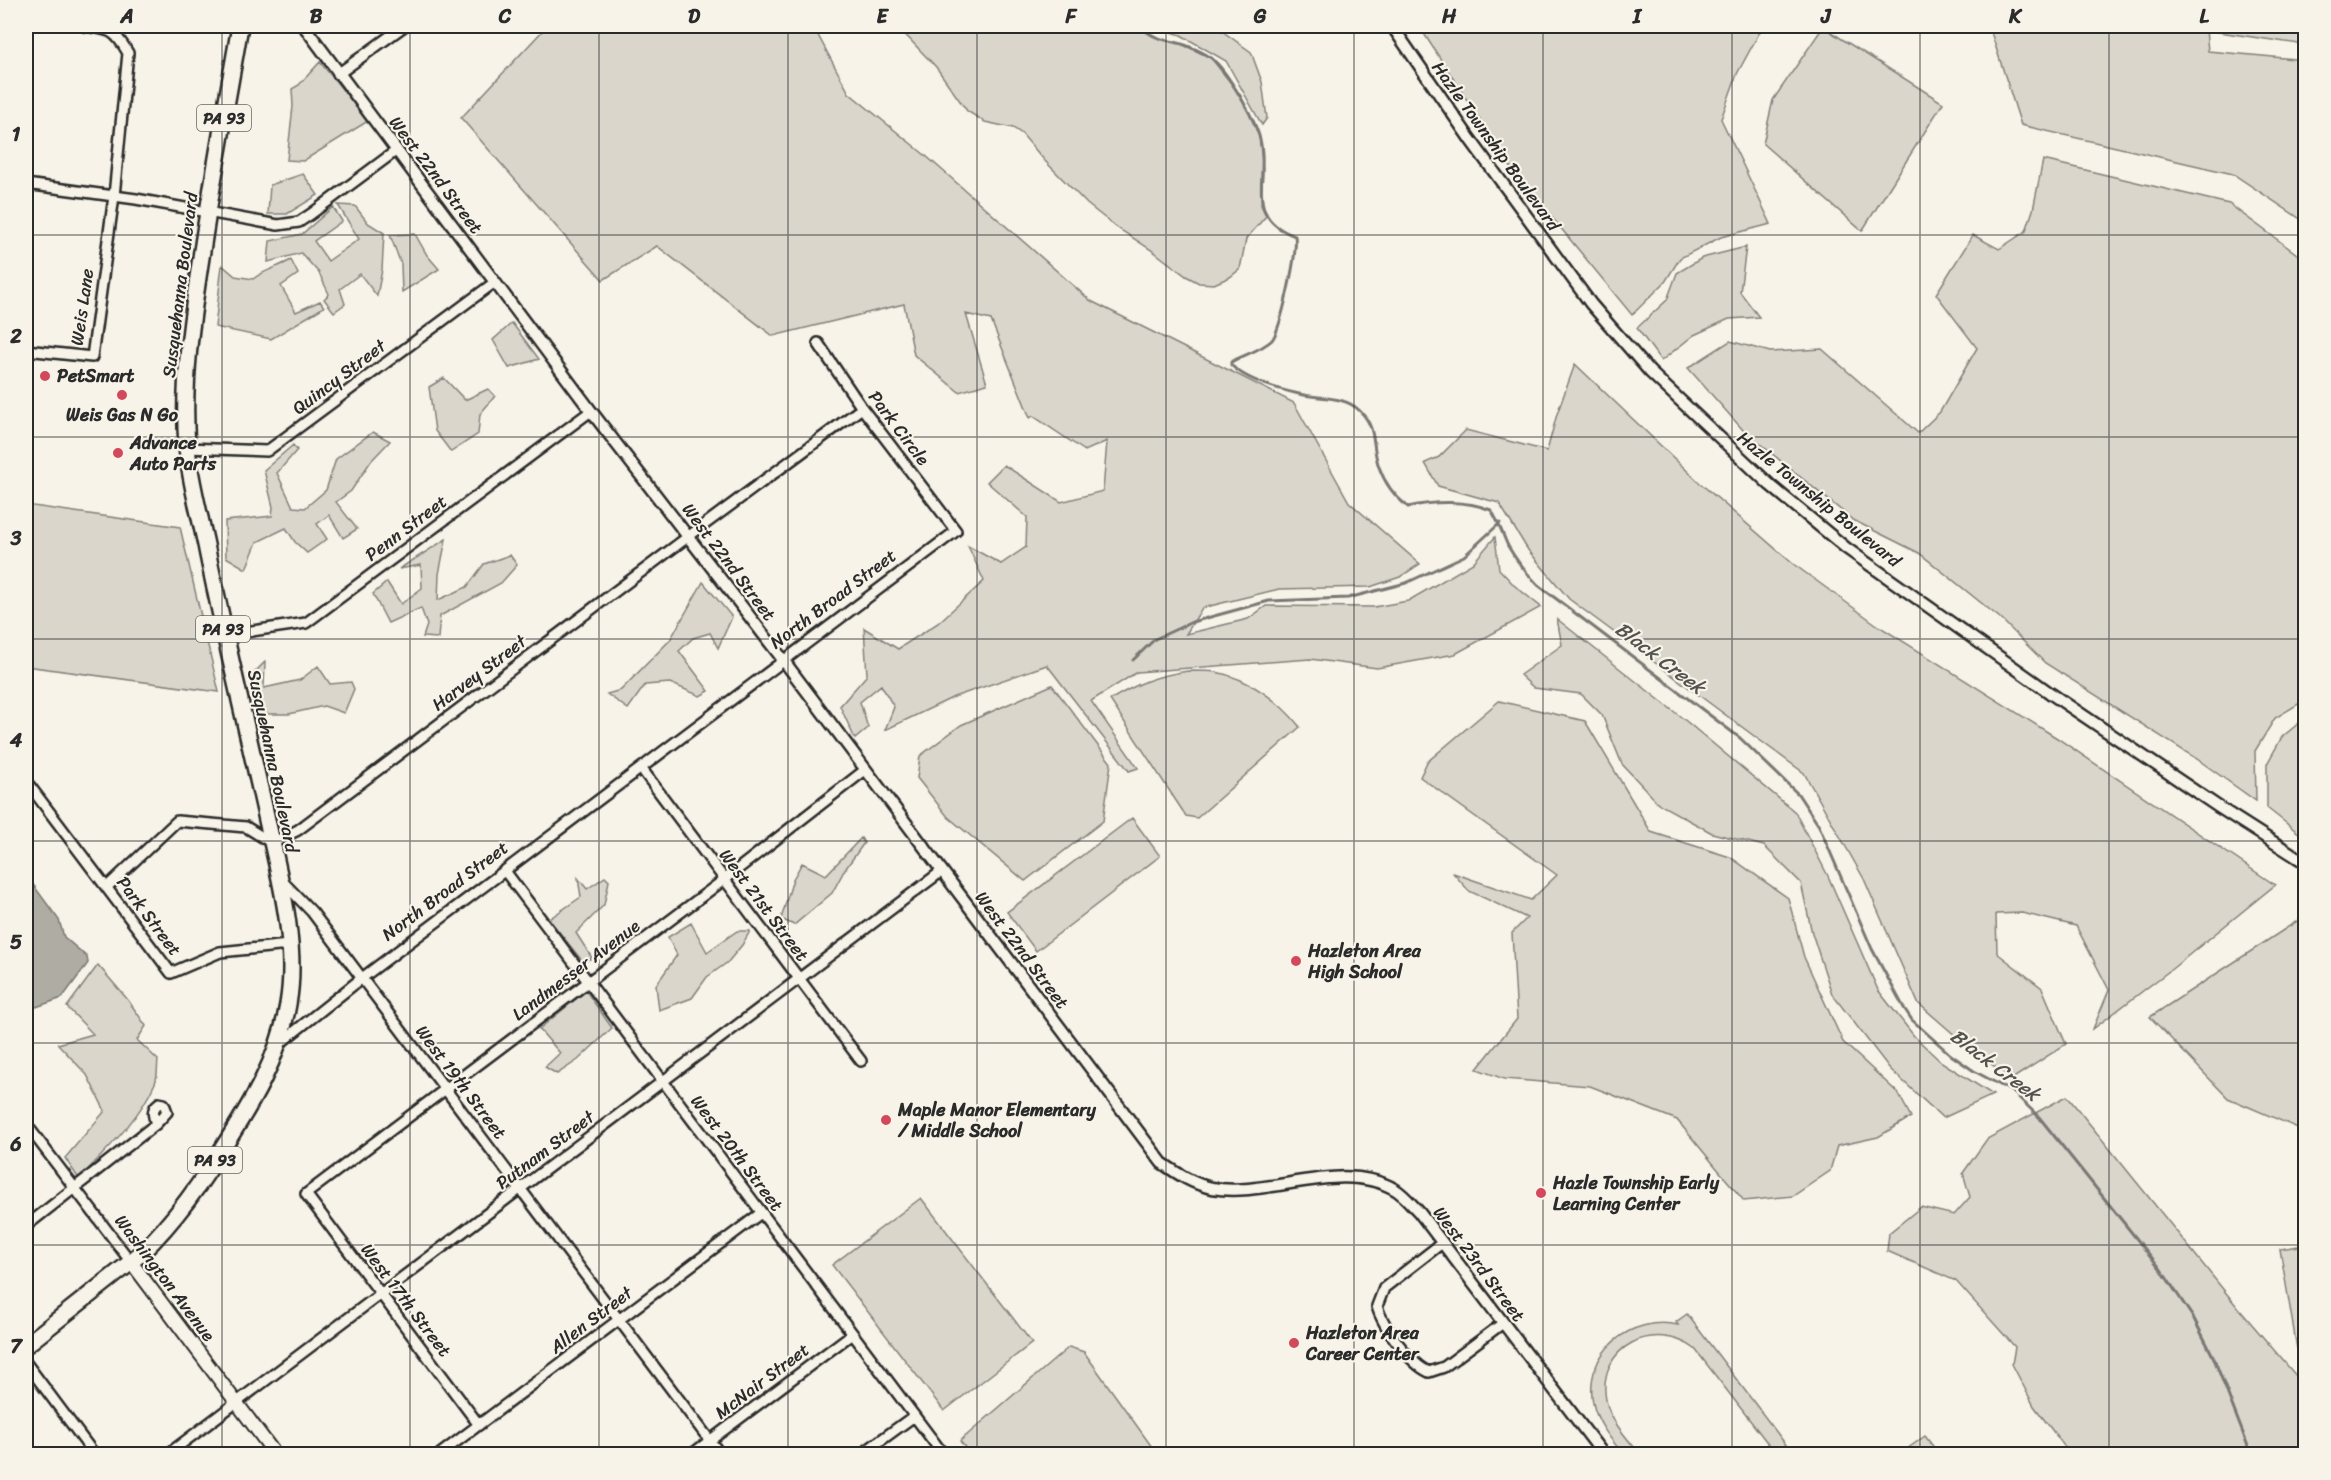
<svg xmlns="http://www.w3.org/2000/svg" width="2331" height="1480" font-family="Sriracha,sans-serif">
  <style>
    .green { fill: #dad6cc; stroke: #82807c; stroke-width: 1.5 }
    .water { fill: #afaca4; stroke: #7a7874; stroke-width: 1.5 }
    .lines { fill: none; stroke-linecap: round; stroke-linejoin: round }
    .stream { stroke: #7a7874; stroke-width: 3 }
    .minor-casing { stroke: #2b2b2b; stroke-width: 14 }
    .tertiary-casing { stroke: #2b2b2b; stroke-width: 15 }
    .secondary-casing { stroke: #2b2b2b; stroke-width: 16 }
    .trunk-casing { stroke: #2b2b2b; stroke-width: 20 }
    .minor { stroke: #f7f3e8; stroke-width: 9 }
    .tertiary { stroke: #f7f3e8; stroke-width: 10 }
    .secondary { stroke: #f7f3e8; stroke-width: 12 }
    .trunk { stroke: #f7f3e8; stroke-width: 15 }
    .grid { fill: none; stroke: #2b2b2b; stroke-width: 1.5; stroke-opacity: 0.55 }
    .poi-dot { fill: #d1495b; stroke: #f7f3e8; stroke-width: 2 }
    .labels { text-anchor: middle; dominant-baseline: central; stroke-width: 4.5; stroke-linejoin: round; paint-order: stroke }
    .shield { fill: #f7f3e8; stroke: #686764; stroke-width: 1.5 }
    .shield-label { font-size: 16px; font-weight: bold; fill: #2b2b2b }
    .street-label { font-size: 18px; fill: #2b2b2b; stroke: #f7f3e8 }
    .poi-label { font-size: 18px; font-weight: bold; fill: #2b2b2b; stroke: #f7f3e8; text-anchor: start }
    .water-label { font-size: 20px; font-style: italic; fill: #53524f; stroke: #f7f3e8 }
    .neatline { fill: none; stroke: #2b2b2b; stroke-width: 2 }
    .grid-label { font-size: 20px; text-anchor: middle; font-weight: bold; fill: #2b2b2b }
  </style>
  <rect width="100%" height="100%" fill="#f7f3e8"/>
  <filter id="ink" filterUnits="userSpaceOnUse"><feTurbulence type="fractalNoise" baseFrequency=".0167" numOctaves="2"/><feDisplacementMap in="SourceGraphic" scale="12" xChannelSelector="R" yChannelSelector="G"/><feConvolveMatrix kernelMatrix="1 2 1 2 8 2 1 2 1" color-interpolation-filters="sRGB"/></filter>
  <g filter="url(#ink)">
    <path class="green" d="M547,26H813L849,93L925,155L1091,301L1294,403L1349,502L1420,564L1400,577L1370,587L1279,589L1202,608L1186,634L1248,619L1266,606L1374,607L1408,601L1473,563L1495,537L1499,569L1515,586L1541,607L1455,654L1377,668L1310,659L1137,672L1091,701L1138,768L1129,771L1047,665L954,697L885,730L894,707L881,685L860,702L868,728L855,739L840,706L867,675L864,628L898,649L938,623L984,581L968,546L1001,564L1026,547L1027,517L987,482L1004,465L1061,502L1103,491L1107,441L1085,451L1033,416L1030,418L991,320L966,314L987,384L959,392L914,355L904,304L773,336L657,246L603,280L461,118Z
      M897,26H1139L1153,36L1184,45L1211,58L1241,96L1259,135L1263,172L1261,205L1266,216L1246,239L1240,269L1230,277L1214,284L1199,283L1186,276L1153,251L1116,227L1087,204L1045,161L1022,134L1013,128L985,122L967,111L936,67Z
      M1154,26H1215L1251,52L1262,82L1267,118L1262,125L1226,61L1181,35Z
      M1419,26H1763L1737,74L1721,119L1771,224L1721,237L1680,258L1665,282L1632,315L1509,165Z
      M1989,26H2305V45L2206,30L2208,51L2305,60V222L2233,174L2021,125Z
      M1823,27L1943,103L1862,231L1763,144L1773,100Z
      M320,62L368,121L303,161L287,160L293,106L292,89L299,85Z
      M2043,160L2229,204L2305,260V700L2275,718L2255,751L2256,801L2197,759L2045,663L2000,618L1919,553L1853,520L1743,430L1688,368L1730,341L1770,352L1822,349L1918,433L1940,412L1977,348L1936,294L1973,235L1999,249L2026,231L2033,210Z
      M303,174L318,195L287,214H268L270,185Z
      M338,205L355,206L368,223L384,233L382,270L377,296L360,274L340,289L345,304L334,312L324,299L329,294L319,273L301,253L268,262L270,241L302,234L333,207L342,221L314,241L328,261L359,239Z
      M415,234L427,255L439,269L402,292L401,264L390,235Z
      M1746,247L1740,292L1759,317L1729,319L1694,335L1661,361L1637,328L1667,300L1677,273L1702,258Z
      M291,260L298,274L281,286L296,312L320,301L324,307L271,339L215,327L222,265L235,276L253,279C264,270 277,268 291,260Z
      M512,323L539,359L509,368L493,340Z
      M1575,364L1700,483L1792,563L1880,627L2057,738L2275,885L2173,968L2093,1029L2109,990L2076,926L2022,913L1996,914L1997,953L2042,988L2066,1044L2012,1079L1973,1051L1918,1003L1864,879L1804,773L1569,599L1528,550L1499,503L1438,486L1425,463L1439,457L1466,430L1547,451L1557,414Z
      M444,378L465,400L488,389L495,396L480,414L478,434L451,452L435,431L429,387Z
      M373,432L390,441L371,461L351,491L336,502L357,529L343,538L329,515L317,524L327,539L307,553L295,542L286,528L257,542L246,569L226,557L225,521L272,516L273,507L264,470L293,445L297,450L277,473L293,507L305,508L326,490L336,459Z
      M26,505L180,527L219,692L26,666Z
      M446,539L439,574L438,600L467,587L484,564L510,555L517,565L501,583L440,616L438,638L423,637L427,625L421,608L388,623L373,594L387,582L401,604L422,588L421,565L399,569Z
      M703,582L732,617L718,648L710,633L693,638L679,651L709,691L700,696L670,683L645,685L628,709L607,694L621,690L670,640Z
      M1557,619L1686,721L1795,812L1828,876L1878,990L1914,1036L1940,1061L1993,1095L1943,1118L1890,1069L1832,994L1812,933L1801,883L1764,846L1712,833L1659,804L1622,764L1602,715L1581,694L1534,688L1520,675L1562,645Z
      M265,662L264,688L300,680L318,666L330,684L351,682L354,689L344,713L324,706L289,714H264L253,674Z
      M1188,671C1197,671 1207,671 1216,672C1250,679 1279,701 1300,727L1197,818L1186,816L1110,700C1138,683 1155,676 1188,671Z
      M1052,685L1111,763L1103,821L1025,881L948,817L917,778L920,756L961,725Z
      M1499,701L1585,721L1651,832L1730,857L1788,898L1804,957L1843,1042L1898,1093L1911,1117L1878,1137L1837,1146L1830,1171L1793,1196L1744,1201L1677,1120L1590,1086L1504,1079L1477,1069L1517,1019L1512,933L1527,918L1469,891L1453,873L1531,900L1557,875L1420,777L1427,762Z
      M2305,718V838L2267,808V764L2282,737Z
      M1132,818L1160,856L1036,951L1007,912Z
      M861,838L864,843L844,871L832,893L794,925L781,919L793,879L802,863L826,875Z
      M605,877L609,881L604,905L576,933L592,958L583,962L549,919L581,897L578,878L587,889Z
      M2305,916V1131L2228,1098L2150,1017Z
      M691,923L707,952L737,931H750L742,945L728,962L707,977L692,998L659,1010L656,985L677,955L668,937Z
      M98,965L128,1000L146,1026L137,1040L158,1060C157,1067 158,1076 155,1083C139,1120 106,1150 79,1179L65,1158L105,1111L87,1075L58,1044L93,1034L67,1007Z
      M586,991L612,1028L578,1060L557,1074L545,1067L560,1053L539,1029Z
      M2067,1096L2239,1309L2303,1384L2280,1249L2305,1245V1454H2070L2034,1406L2012,1364L2015,1347L1956,1281L1887,1251L1889,1233L1921,1207L1954,1215L1970,1197L1963,1173L1987,1139Z
      M921,1198L1032,1343L944,1411L832,1265Z
      M1687,1314L1793,1454H1776L1695,1349C1655,1319 1596,1346 1606,1400C1610,1421 1627,1438 1640,1454H1623C1611,1439 1597,1423 1593,1403C1583,1352 1631,1315 1678,1325L1676,1322Z
      M1069,1347L1084,1352L1157,1454H970L960,1441Z
      M1925,1436L1939,1454H1900Z"/>
    <path class="water" d="M26,875L59,920L64,937L87,957L88,963L62,998L36,1007L26,993Z"/>
    <g class="lines">
      <path class="stream" d="M1139,26C1144,29 1149,34 1154,36C1163,41 1175,41 1185,45C1193,48 1202,52 1210,57C1225,68 1250,111 1257,130C1274,172 1239,216 1295,236C1298,251 1281,329 1272,340C1262,350 1243,355 1231,362V365C1247,381 1277,389 1299,394C1318,399 1345,395 1360,411C1378,429 1371,446 1379,467C1385,484 1394,496 1408,507C1434,501 1466,500 1491,510C1499,522 1502,533 1508,546C1516,560 1527,574 1538,585L1740,738L1798,794L1819,826L1872,949L1904,1008L1912,1020L1951,1055L1974,1071L2013,1092L2039,1117L2160,1268L2194,1319L2213,1356L2251,1454
        M1133,660L1155,639L1192,622L1269,601L1348,598L1406,583L1464,556L1500,523"/>
      <defs>
        <path id="minor" d="M338,74L404,26
          M26,184L136,199L278,225L299,222L311,214L397,150
          M26,350L92,357L114,196L128,53C115,30 110,29 84,26
          M187,448L267,451L495,282
          M225,635L306,623L591,411
          M641,768L861,1061
          M26,781L171,973L220,952L289,945
          M505,871L943,1454
          M283,882L312,912L720,1454
          M107,887L177,821L246,827L272,843L298,830L689,536L862,408
          M279,1044L362,978L956,531L862,408L818,343
          M26,1124L131,1262
          M26,1226L156,1124L167,1112L164,1104L159,1103C151,1109 153,1115 156,1124
          M1442,1243L1384,1288L1377,1306C1382,1325 1410,1364 1429,1372L1444,1367L1503,1323
          M26,1363L94,1454
          M479,1425L306,1194L725,879L865,770
          M168,1454L942,871
          M440,1454L761,1213
          M692,1454L852,1334
          M862,1454L914,1416"/>
        <path id="tertiary" d="M304,26L591,411L784,661L1162,1163C1178,1174 1193,1184 1212,1188C1269,1198 1342,1158 1396,1190C1404,1195 1412,1205 1419,1212L1603,1454
          M1392,26L1470,139L1591,304L1650,372L1770,485L1846,548L2050,693L2220,808L2306,863"/>
        <path id="secondary" d="M131,1262L275,1454"/>
        <path id="trunk" d="M26,1345L131,1262C167,1231 196,1191 221,1151C251,1104 279,1059 288,1004C298,949 281,882 269,829C249,738 227,647 208,555C202,522 189,479 187,446C182,380 192,316 202,251C213,176 227,101 240,26"/>
      </defs>
      <use href="#minor" class="minor-casing"/>
      <use href="#tertiary" class="tertiary-casing"/>
      <use href="#secondary" class="secondary-casing"/>
      <use href="#trunk" class="trunk-casing"/>
      <use href="#minor" class="minor"/>
      <use href="#tertiary" class="tertiary"/>
      <use href="#secondary" class="secondary"/>
      <use href="#trunk" class="trunk"/>
    </g>
  </g>
  <path class="grid" d="M222,26V1454M410,26V1454M599,26V1454M788,26V1454M977,26V1454M1166,26V1454M1354,26V1454M1543,26V1454M1732,26V1454M1920,26V1454M2109,26V1454M26,235H2306M26,437H2306M26,639H2306M26,841H2306M26,1043H2306M26,1245H2306"/>
  <g class="poi-dot">
    <circle cx="45" cy="376" r="6"/>
    <circle cx="122" cy="395" r="6"/>
    <circle cx="118" cy="453" r="6"/>
    <circle cx="1296" cy="961" r="6"/>
    <circle cx="886" cy="1120" r="6"/>
    <circle cx="1541" cy="1193" r="6"/>
    <circle cx="1294" cy="1343" r="6"/>
  </g>
  <g class="labels">
    <g class="shield">
      <rect x="197" y="105" width="54" height="26" rx="4.5"/>
      <rect x="196" y="616" width="54" height="26" rx="4.5"/>
      <rect x="188" y="1147" width="54" height="26" rx="4.5"/>
    </g>
    <g class="shield-label">
      <text x="224" y="118">PA 93</text>
      <text x="223" y="629">PA 93</text>
      <text x="215" y="1160">PA 93</text>
    </g>
    <g class="street-label">
      <text transform="translate(1496 146) rotate(54)">Hazle Township Boulevard</text>
      <text transform="translate(436 175) rotate(53)">West 22nd Street</text>
      <text transform="translate(180 285) rotate(-83)">Susquehanna Boulevard</text>
      <text transform="translate(82 307) rotate(-82)">Weis Lane</text>
      <text transform="translate(339 377) rotate(-37)">Quincy Street</text>
      <text transform="translate(899 428) rotate(53)">Park Circle</text>
      <text transform="translate(1819 499) rotate(39)">Hazle Township Boulevard</text>
      <text transform="translate(406 528) rotate(-37)">Penn Street</text>
      <text transform="translate(729 562) rotate(53)">West 22nd Street</text>
      <text transform="translate(833 599) rotate(-37)">North Broad Street</text>
      <text transform="translate(479 673) rotate(-37)">Harvey Street</text>
      <text transform="translate(273 761) rotate(78)">Susquehanna Boulevard</text>
      <text transform="translate(445 891) rotate(-37)">North Broad Street</text>
      <text transform="translate(764 905) rotate(53)">West 21st Street</text>
      <text transform="translate(149 916) rotate(53)">Park Street</text>
      <text transform="translate(1022 950) rotate(53)">West 22nd Street</text>
      <text transform="translate(576 970) rotate(-37)">Landmesser Avenue</text>
      <text transform="translate(461 1082) rotate(53)">West 19th Street</text>
      <text transform="translate(545 1150) rotate(-37)">Putnam Street</text>
      <text transform="translate(737 1153) rotate(53)">West 20th Street</text>
      <text transform="translate(1479 1264) rotate(53)">West 23rd Street</text>
      <text transform="translate(165 1278) rotate(53)">Washington Avenue</text>
      <text transform="translate(406 1300) rotate(53)">West 17th Street</text>
      <text transform="translate(591 1320) rotate(-37)">Allen Street</text>
      <text transform="translate(762 1381) rotate(-37)">McNair Street</text>
    </g>
    <g class="poi-label">
      <text x="57" y="376">PetSmart</text>
      <text x="122" y="415" text-anchor="middle">Weis Gas N Go</text>
      <text x="130" y="443">Advance<tspan x="130" dy="21">Auto Parts</tspan></text>
      <text x="1308" y="951">Hazleton Area<tspan x="1308" dy="21">High School</tspan></text>
      <text x="898" y="1110">Maple Manor Elementary<tspan x="898" dy="21">/ Middle School</tspan></text>
      <text x="1553" y="1183">Hazle Township Early<tspan x="1553" dy="21">Learning Center</tspan></text>
      <text x="1306" y="1333">Hazleton Area<tspan x="1306" dy="21">Career Center</tspan></text>
    </g>
    <g class="water-label">
      <text transform="translate(1660 658) rotate(37)">Black Creek</text>
      <text transform="translate(1995 1065) rotate(37)">Black Creek</text>
    </g>
  </g>
  <rect width="2331" height="1480" fill="none" stroke="#f7f3e8" stroke-width="66"/>
  <rect x="33" y="33" width="2265" height="1414" class="neatline"/>
  <g class="grid-label">
    <text x="127" y="23">A</text>
    <text x="316" y="23">B</text>
    <text x="505" y="23">C</text>
    <text x="694" y="23">D</text>
    <text x="882" y="23">E</text>
    <text x="1071" y="23">F</text>
    <text x="1260" y="23">G</text>
    <text x="1449" y="23">H</text>
    <text x="1637" y="23">I</text>
    <text x="1826" y="23">J</text>
    <text x="2015" y="23">K</text>
    <text x="2204" y="23">L</text>
    <text x="16" y="141">1</text>
    <text x="16" y="343">2</text>
    <text x="16" y="545">3</text>
    <text x="16" y="747">4</text>
    <text x="16" y="949">5</text>
    <text x="16" y="1151">6</text>
    <text x="16" y="1353">7</text>
  </g>
</svg>
